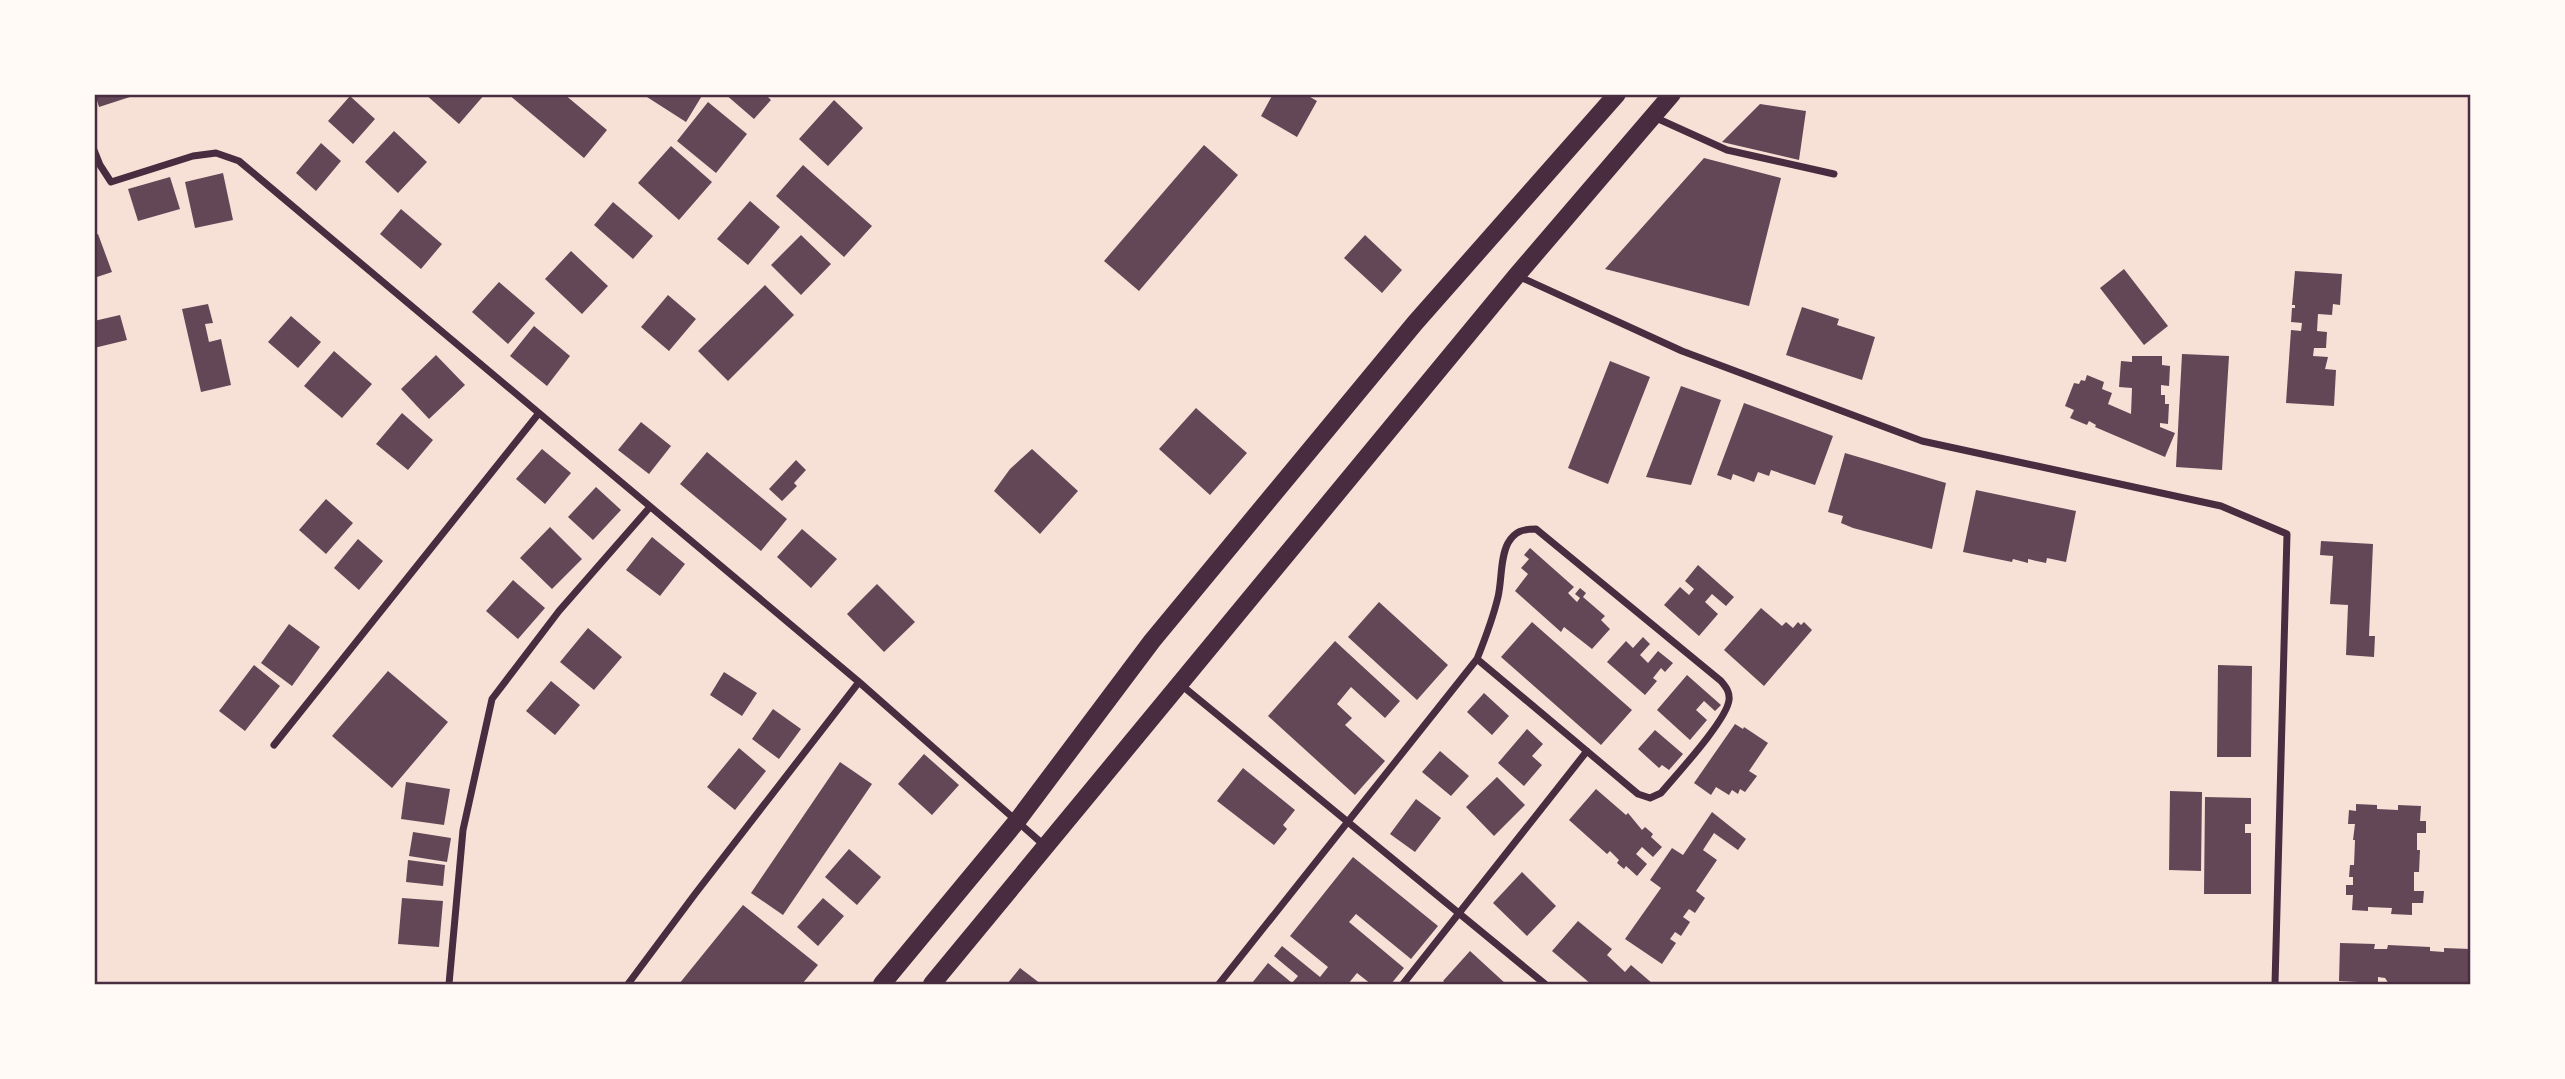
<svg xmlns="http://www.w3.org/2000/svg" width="2565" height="1079" font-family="'Fira Sans Condensed',sans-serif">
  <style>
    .building { fill: #644757 }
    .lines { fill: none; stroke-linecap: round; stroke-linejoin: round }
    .minor { stroke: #4a2c40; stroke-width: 7 }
    .primary { stroke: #4a2c40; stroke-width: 18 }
    .neatline { fill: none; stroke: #4a2c40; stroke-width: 2.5 }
  </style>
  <rect width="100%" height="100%" fill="#f7e1d7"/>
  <path class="building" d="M95,94H136V95L99,107Z
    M425,94H485L459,124Z
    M508,94H564L607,130L584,158Z
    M649,94H703L686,122L647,97Z
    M725,94H765L771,100L754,119Z
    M1273,94H1305L1317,101L1297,137L1261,116Z
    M350,96L375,119L353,144L328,121Z
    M834,100L863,128L828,166L799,139Z
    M708,102L747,134L716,173L677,141Z
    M1760,104L1806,111L1799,160L1722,142Z
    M394,131L427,162L398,193L365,162Z
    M321,143L341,161L316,191L296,173Z
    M1204,145L1238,175L1139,291L1104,261Z
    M671,146L712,182L679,220L638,183Z
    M1704,158L1781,178L1749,306L1605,269Z
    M803,165L872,226L844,257L776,196Z
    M223,173L233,220L195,228L185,182Z
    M170,177L180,209L138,221L128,189Z
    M750,201L780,227L748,265L717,239Z
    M613,202L653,236L633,259L594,225Z
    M401,209L442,244L421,269L380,234Z
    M98,234L112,272L94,278V235Z
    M801,235L831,264L801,295L771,265Z
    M1365,235L1402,270L1382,293L1344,258Z
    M571,251L608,286L582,314L545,279Z
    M2124,269L2168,326L2144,345L2100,288Z
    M2295,271L2342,274L2340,305L2333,304L2332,315L2318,314L2317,331L2327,332L2326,348H2314L2313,356L2328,357L2325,369L2336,370L2334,406L2286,403L2291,330L2301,331L2302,323L2291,322L2292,308H2295V305H2292Z
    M499,282L535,313L508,344L472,312Z
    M765,285L794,315L728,381L698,351Z
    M668,295L696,319L669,351L641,327Z
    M208,304L213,323L205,324L209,342L221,339L231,385L201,392L182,309Z
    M1802,307L1839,319L1837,325L1875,337L1862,380L1786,355Z
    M120,315L127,340L94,348V321Z
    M291,316L321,342L298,368L268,342Z
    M534,326L570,356L547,386L510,356Z
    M334,351L372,384L342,418L304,386Z
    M2182,354L2229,356L2222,470L2176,467Z
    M436,355L465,385L429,419L401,389Z
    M2132,356H2162V365L2170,366L2169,386L2161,385V395H2165V404H2169L2168,424L2160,423V427L2175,433L2165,457L2095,427L2096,425L2089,421L2087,425L2070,418L2074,410L2065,406L2074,383L2079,384L2081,380L2085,381L2087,375L2104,382L2102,389L2112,393L2108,404L2131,414L2132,388L2119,387L2121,361L2132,362Z
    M1610,361L1650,377L1608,484L1568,468Z
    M1681,386L1721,400L1691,485L1646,477Z
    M1744,403L1833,436L1815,485L1771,470L1769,476L1758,472L1754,482L1733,474L1731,480L1717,475Z
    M1196,408L1247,453L1210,495L1159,449Z
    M402,413L433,440L408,470L376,444Z
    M641,422L671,446L649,474L618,450Z
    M542,449L571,473L545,504L516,479Z
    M1032,449L1078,491L1040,534L994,491L1010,469Z
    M707,452L787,519L761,551L680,484Z
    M1845,453L1946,483L1932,549L1853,528L1841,523L1843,516L1828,512Z
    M796,460L806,470L794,483L797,486L782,501L769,489Z
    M596,487L621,510L593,540L568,517Z
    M1976,490L2076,511L2066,562L2047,558L2046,563L2028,559V563L2013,559L2012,562L1963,552Z
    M326,499L353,523L326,554L299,530Z
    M550,527L582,559L552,589L520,558Z
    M802,529L837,559L811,588L777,557Z
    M652,537L685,564L660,596L626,570Z
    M358,539L383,561L359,590L334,568Z
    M2321,541L2373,544L2369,636H2375L2374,657L2346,655L2348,605L2330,604L2333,556L2320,555Z
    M1530,548L1574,587L1568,593L1577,602L1580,598L1575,594L1580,588L1586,593L1583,597L1605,616L1601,620L1610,629L1592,649L1564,627L1561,632L1515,591L1528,574L1521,568L1529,559L1524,555Z
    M1698,565L1734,597L1726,606L1712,594L1705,602L1718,614L1699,636L1664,605L1680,587L1689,595L1694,589L1685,581Z
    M513,580L545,608L518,639L486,611Z
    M877,584L915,622L884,652L847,614Z
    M1379,602L1448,665L1417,700L1348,637Z
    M1761,608L1782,626L1786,622L1793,628L1798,622L1801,625L1804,622L1812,630L1764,686L1724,650Z
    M1532,622L1632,710L1601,745L1501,657Z
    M289,624L320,647L292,686L261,663Z
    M588,628L622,657L594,690L560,662Z
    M1643,637L1650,644L1640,655L1648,663L1658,651L1673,663L1665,672L1661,668L1653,678L1657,681L1645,695L1607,662L1626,641L1633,648Z
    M1335,641L1400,701L1385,718L1351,687L1337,704L1352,718L1345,725L1385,761L1355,795L1268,716Z
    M254,665L280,686L245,731L219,711Z
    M2218,665L2252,666L2251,757H2217Z
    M388,671L448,722L392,788L332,736Z
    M724,672L757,693L742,716L710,695Z
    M1687,675L1721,705L1715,711L1704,701L1696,710L1707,720L1690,740L1657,710Z
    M551,681L580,705L555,735L526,711Z
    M1484,693L1509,716L1492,735L1467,712Z
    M773,709L801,729L779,759L752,739Z
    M1735,724L1743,729L1744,727L1768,743L1749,771L1757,776L1745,792L1740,789L1738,794L1732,790L1729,795L1716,787L1711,795L1694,783Z
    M1527,729L1543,744L1532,756L1542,765L1524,786L1498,763Z
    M1655,730L1683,754L1669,770L1662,765L1659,768L1638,749Z
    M739,748L766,771L735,810L707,787Z
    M1440,751L1469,776L1451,796L1422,772Z
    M924,754L959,785L932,815L898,784Z
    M840,762L872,784L783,915L751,893Z
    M1243,768L1295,810L1283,825L1287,829L1274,845L1217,801Z
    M1497,777L1525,805L1494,836L1466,807Z
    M406,782L450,789L444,825L401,819Z
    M1596,789L1626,815L1628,813L1642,830L1645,827L1653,834L1651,837L1662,847L1653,857L1642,847L1636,854L1647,864L1637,876L1626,866L1624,869L1617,863L1619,860L1610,851L1607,854L1569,820Z
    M2170,791L2202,792L2201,871L2169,870Z
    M2205,797L2251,798V824H2245V833H2251V894H2204Z
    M1416,799L1441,818L1415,852L1390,834Z
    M2356,804L2377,805V809L2398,810V805L2421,806L2420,821H2426V833H2417V850H2420L2419,872H2414V891H2424L2423,903H2412V915L2391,914L2392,908L2368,907V911L2352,910L2353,895H2346V885H2353V877H2349L2350,865H2354L2355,840H2353L2355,824H2348L2349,810L2356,811Z
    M1712,812L1746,839L1738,850L1714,833L1703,850L1717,860L1696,891L1705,898L1695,913L1689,909L1683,917L1690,922L1681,936L1675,932L1670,939L1676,943L1662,964L1625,939L1661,888L1650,880L1672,848L1683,855Z
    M413,832L451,838L447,862L409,856Z
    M849,849L881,877L857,905L825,877Z
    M1353,857L1438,926L1411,959L1356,914L1349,922L1404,968L1391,984H1371L1357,973L1348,984H1254L1252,983L1268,963L1292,983L1298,976L1274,956L1282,946L1320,977L1328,967L1290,936Z
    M408,860L445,865L443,886L406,882Z
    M1522,872L1556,906L1527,936L1493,903Z
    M402,898L443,901L439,947L398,944Z
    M823,898L844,916L818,946L797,927Z
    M743,905L818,965L802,984H679Z
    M1578,921L1612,949L1607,955L1625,972L1631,965L1653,984H1591L1552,951Z
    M2340,943L2375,944L2374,949H2387L2388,945L2430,947V951L2444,952V948L2470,949V984L2403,982V984H2389L2385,978L2378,977V983L2339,981Z
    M1470,951L1506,984H1447L1443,981Z
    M1020,968L1041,984H1007Z"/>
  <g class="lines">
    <path class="minor" d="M1654,117L1727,150L1834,174
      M94,150L100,165L111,182L193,156L216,153L239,161L859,682L1045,846
      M1518,276L1682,351L1922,441L2221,506L2287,534L2275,984
      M1180,684L1545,984
      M274,745L539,413
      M449,984L463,830L492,699L559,611L650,507
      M628,984L695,894L859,682
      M1219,984L1477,659C1485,639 1493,618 1498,597C1502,580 1500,558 1508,543C1515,531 1523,529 1536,529L1721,681C1726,687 1730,692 1729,700C1727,720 1676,775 1661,793L1650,798L1638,794L1477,659
      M1403,984L1587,751"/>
    <path class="primary" d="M882,984L1017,821L1152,641L1415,323L1617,94
      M932,984L1517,275L1672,94"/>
  </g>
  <rect width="2565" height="1079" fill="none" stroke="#fffaf5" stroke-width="192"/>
  <rect x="96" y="96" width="2373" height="887" class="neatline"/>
</svg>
